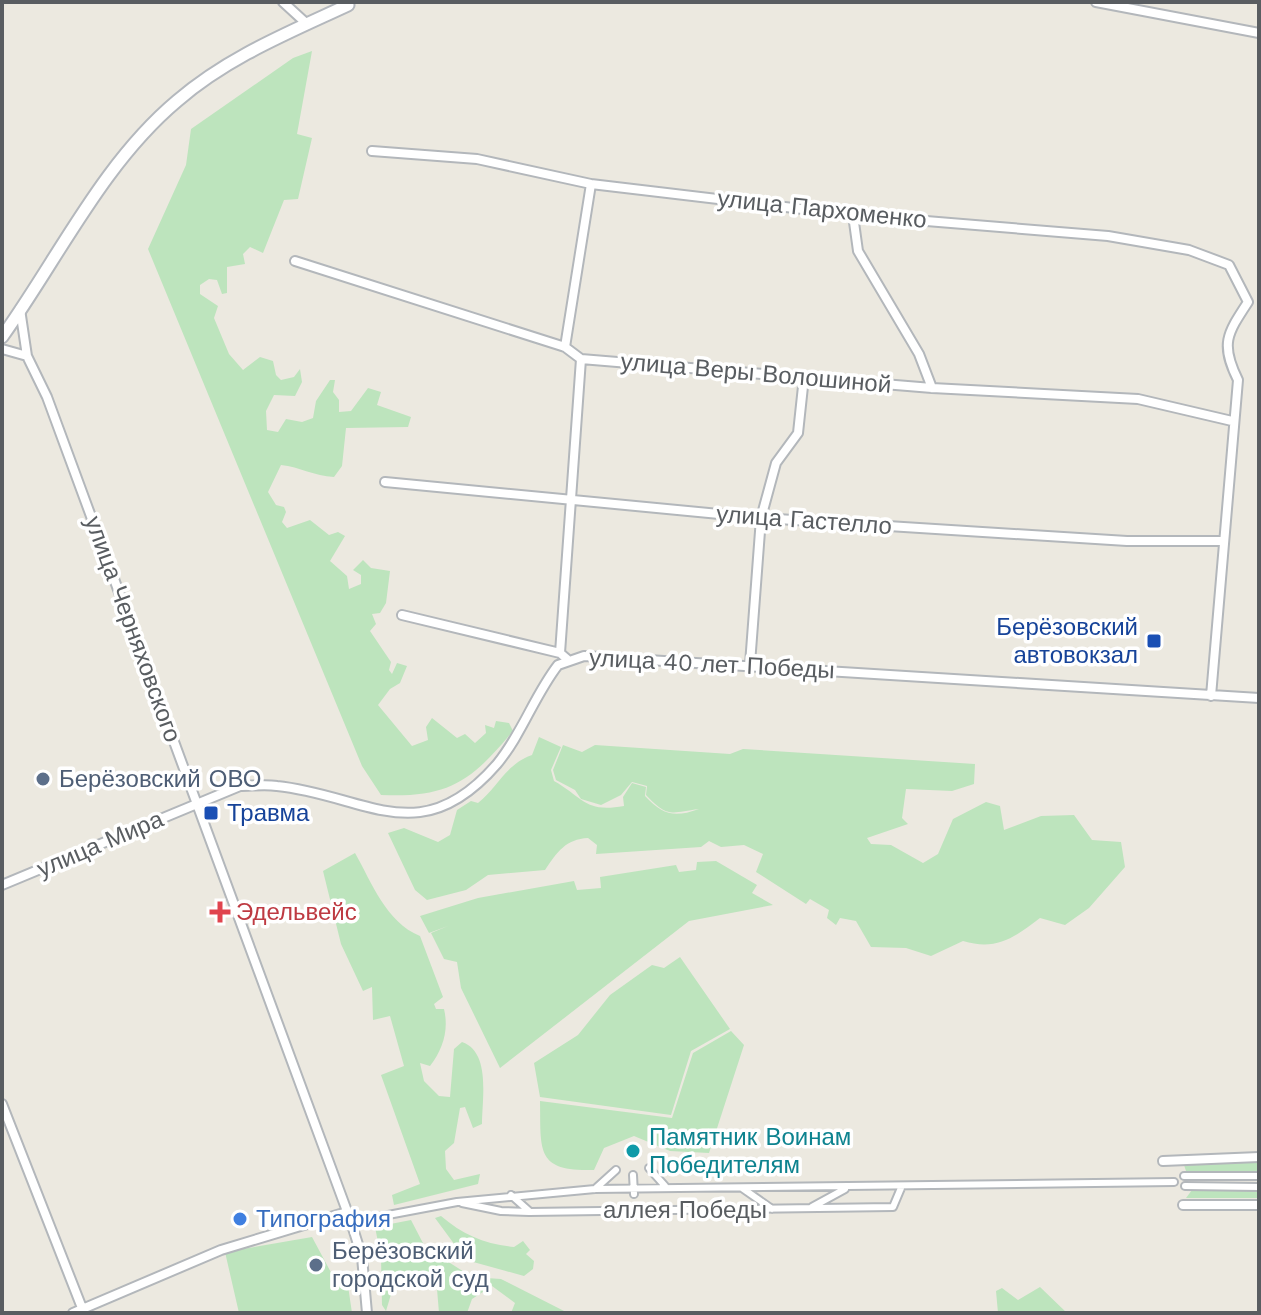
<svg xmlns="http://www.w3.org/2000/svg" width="1261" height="1315" font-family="'Work Sans',sans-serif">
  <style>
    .green { fill: #bde4bd }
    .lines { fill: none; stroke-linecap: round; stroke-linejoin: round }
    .pedestrian-casing { stroke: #b3b7bb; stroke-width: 10 }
    .minor-casing { stroke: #b3b7bb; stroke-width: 12 }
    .secondary-casing { stroke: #b4b8bd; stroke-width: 15 }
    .pedestrian { stroke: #fff; stroke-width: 6 }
    .minor { stroke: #fff; stroke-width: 8 }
    .secondary { stroke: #fff; stroke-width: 11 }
    .transit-dot { fill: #1a4fb4; stroke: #fff; stroke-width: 3 }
    .service-dot { fill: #5c6f8a; stroke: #fff; stroke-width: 3 }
    .health-dot { fill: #e0444e; stroke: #fff; stroke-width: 3 }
    .culture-dot { fill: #0f9aa8; stroke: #fff; stroke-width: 3 }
    .shop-dot { fill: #3f7fe0; stroke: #fff; stroke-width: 3 }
    .labels { text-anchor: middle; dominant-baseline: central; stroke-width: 7; stroke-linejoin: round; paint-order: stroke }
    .street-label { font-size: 24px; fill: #595d61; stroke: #fff }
    .transit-label { font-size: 24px; fill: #164399; stroke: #fff; text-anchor: end }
    .service-label { font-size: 24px; fill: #4e5e75; stroke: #fff; text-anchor: start }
    .health-label { font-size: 24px; fill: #be3a42; stroke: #fff; text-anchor: start }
    .culture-label { font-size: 24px; fill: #0d838f; stroke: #fff; text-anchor: start }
    .shop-label { font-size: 24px; fill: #366cbe; stroke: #fff; text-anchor: start }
  </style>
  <rect width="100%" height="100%" fill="#ece9e0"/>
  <path class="green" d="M312,51L297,134L312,138L298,199L284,200L263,253L250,247L243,254L245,264L227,267V293L222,294L217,280L209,279L200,285V294L218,306L214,318L229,354L243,370L260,357L273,361L276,375L281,380L294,377L300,369L302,382L295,396L274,395L266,411L267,430L278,432L286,419L302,422L313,418L316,401L330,380H335L333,392L339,400V412L351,411L368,388L381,392L377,405L411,417L408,427L346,428L342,466L334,477C314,476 300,467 281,465L268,492L276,505L284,507L286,512L282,522L287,528L310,520L329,535L338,532L345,536L330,561L347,576L349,589L361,584V575L353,570L363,560L371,568L390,571L386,603L380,613L372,614L376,624L370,631L391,662L389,670L392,674L397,663L407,666L400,683L390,689L378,705L412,746L428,740L426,727L432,718L457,738L465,734L475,743L486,733L485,725L494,728L496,721L509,723L513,731C471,782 448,798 381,795L362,766L148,249L186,165L191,129L293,58Z
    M539,737L561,747L551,770L554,781C584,798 585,813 624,806L623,797L632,783L646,787L645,796C663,815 674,818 699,809C670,813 668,818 646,795L647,786L632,782L621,795L601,805L581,799L575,790L556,780L553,770L563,745L582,752L595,745L730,754L743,749L975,764L974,784L952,791L906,789L902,818L908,824L867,838L871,844L891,845L923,863L938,854L953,819L986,802L1000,806L1004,830L1041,816L1074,815L1092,840L1121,842L1125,867L1089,908L1065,925L1040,918C1014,938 996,951 963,941L931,956L906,948L871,947L856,921L840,918L836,925L827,918L829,910L810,899L806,904L756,872L763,854L744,845L721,847L709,841L701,847L596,854L597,845L588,838C566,839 557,852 545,870L488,875L466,890L427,900L415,890L388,833L404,828L438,842L450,835L457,810L471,801L478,803C498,787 506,764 532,755Z
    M355,853C372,883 386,922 420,936L443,997L434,1004L436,1009H444C449,1030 443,1049 430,1066L420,1063L424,1081L439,1096L450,1097L454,1049L462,1042C491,1052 482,1099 482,1124L473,1128L465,1107L460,1108L454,1143L445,1151L446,1169L454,1180L480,1174L478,1184L394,1205L392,1195L420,1184L381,1075L404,1066L390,1016L373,1020L372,987L363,991L341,944L323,871Z
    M716,861L757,885L752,893L773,905L689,921L500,1068L461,988L457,962L444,959L431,933L448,926L429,933L420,916L478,898L574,881L577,890L601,888L600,877L676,865L679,872L696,870L697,862Z
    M680,957L730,1029L691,1051L671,1115L540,1097L534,1063L578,1035L610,995L652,965L664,968Z
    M731,1031L744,1045L709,1153L670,1151L634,1136L604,1148L594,1170C535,1172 541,1150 540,1101L672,1118L693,1053Z
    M1183,1162H1259V1173L1186,1171Z
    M1192,1190H1259V1198H1186Z
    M441,1216C463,1235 485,1244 514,1247L523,1241L530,1250L526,1254L534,1261L533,1269L524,1276L466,1260L435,1218Z
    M411,1220L425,1247L472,1277L501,1279L568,1313H511L515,1303L492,1286L472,1299L467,1313H439L437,1289L415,1277L395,1281L386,1311L382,1305L381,1257L375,1227Z
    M312,1237L334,1278L347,1279L352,1313H239L225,1252Z
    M1040,1287L1067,1313H998L996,1291L1002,1288L1018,1300Z"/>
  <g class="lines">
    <defs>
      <path id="pedestrian" d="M649,1168L665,1186
        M633,1175L634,1194
        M1184,1176H1259
        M1185,1186L1259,1187
        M742,1188L772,1209
        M595,1189L616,1170
        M511,1195L529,1211
        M462,1203L501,1211L529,1212L893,1207L901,1188
        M812,1207L845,1189
        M351,1222L457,1202L595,1189L1174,1182"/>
      <path id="minor" d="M283,2L307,24
        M1096,2L1259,33
        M372,151L477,159L591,184L853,215L1108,236L1189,250L1229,265L1248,302C1227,334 1220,344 1238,380L1211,696
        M853,215L858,251L919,354L932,388
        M295,261L565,347L581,359L932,388L1138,399L1232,421
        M20,309L27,356
        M565,347L591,184
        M2,349L27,356L47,397L351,1222L362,1257L367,1313
        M385,482L761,518L1127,541H1224
        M402,615L560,653
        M567,659L560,653L581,359
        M750,664L761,518L776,463L798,433L804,377
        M2,885L240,786C252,786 265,784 277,786C366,795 420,853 497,764C522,734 534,696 558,665L584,656L1259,698
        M2,1104L84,1313
        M1163,1161L1259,1157
        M1183,1205H1259
        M73,1313L221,1250L347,1212"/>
      <path id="secondary" d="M2,337C58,259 102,164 177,101C228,57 288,33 348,5L346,2"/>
    </defs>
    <use href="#pedestrian" class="pedestrian-casing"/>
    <use href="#minor" class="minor-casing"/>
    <use href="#secondary" class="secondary-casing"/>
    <use href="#pedestrian" class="pedestrian"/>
    <use href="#minor" class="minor"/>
    <use href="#secondary" class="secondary"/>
  </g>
  <g class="transit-dot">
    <rect x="1146" y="633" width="16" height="16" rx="4"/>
    <rect x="203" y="805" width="16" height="16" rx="4"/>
  </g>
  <g class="service-dot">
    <circle cx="43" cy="779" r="8"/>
    <circle cx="316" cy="1265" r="8"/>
  </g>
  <path class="health-dot" d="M216 900h8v8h8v8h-8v8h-8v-8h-8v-8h8z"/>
  <circle class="culture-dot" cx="633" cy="1151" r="8"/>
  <circle class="shop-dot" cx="240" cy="1219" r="8"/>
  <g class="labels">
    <g class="street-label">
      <text transform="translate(822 209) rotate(6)">улица Пархоменко</text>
      <text transform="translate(756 373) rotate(5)">улица Веры Волошиной</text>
      <text transform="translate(804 520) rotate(4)">улица Гастелло</text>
      <text transform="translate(133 629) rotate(70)">улица Черняховского</text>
      <text transform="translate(712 664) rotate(3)">улица 40 лет Победы</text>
      <text transform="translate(100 844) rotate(-23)">улица Мира</text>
      <text x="685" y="1210">аллея Победы</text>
    </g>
    <g class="transit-label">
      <text x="1138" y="627">Берёзовский<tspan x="1138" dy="28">автовокзал</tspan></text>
      <text x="227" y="813" text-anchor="start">Травма</text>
    </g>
    <g class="service-label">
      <text x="59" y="779">Берёзовский ОВО</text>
      <text x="332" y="1251">Берёзовский<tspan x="332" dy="28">городской суд</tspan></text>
    </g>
    <g class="health-label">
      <text x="236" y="912">Эдельвейс</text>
    </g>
    <g class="culture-label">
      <text x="649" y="1137">Памятник Воинам<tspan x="649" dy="28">Победителям</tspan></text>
    </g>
    <g class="shop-label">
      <text x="256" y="1219">Типография</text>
    </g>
  </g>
  <rect width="1261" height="1315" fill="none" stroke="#595d61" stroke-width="8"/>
</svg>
